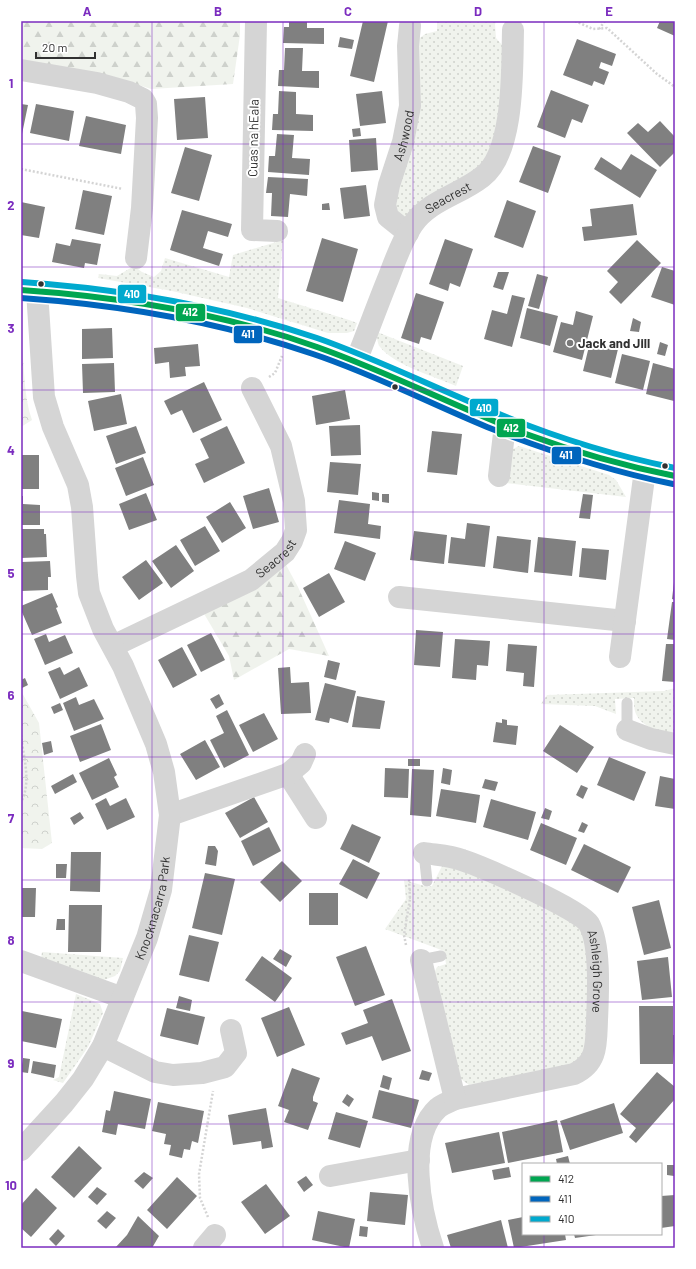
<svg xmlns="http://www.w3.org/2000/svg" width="696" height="1269" font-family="Barlow,sans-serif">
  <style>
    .grass { fill: url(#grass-dots) }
    .forest { fill: url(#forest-firs) }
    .park { fill: url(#park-crowns) }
    .building { fill: #808080 }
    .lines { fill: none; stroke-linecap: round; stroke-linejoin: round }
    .path { stroke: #d4d4d4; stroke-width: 2.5; stroke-dasharray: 2 2; stroke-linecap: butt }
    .lane { stroke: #d5d5d5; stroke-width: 11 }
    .street { stroke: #d5d5d5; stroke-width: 22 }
    .secondary { stroke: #cfcfcf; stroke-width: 22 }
    .bus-1-casing { stroke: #fff; stroke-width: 9 }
    .bus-2-casing { stroke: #fff; stroke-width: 9 }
    .bus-3-casing { stroke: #fff; stroke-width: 9 }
    .bus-1 { stroke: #00a651; stroke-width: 6 }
    .bus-2 { stroke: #0065bd; stroke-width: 6 }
    .bus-3 { stroke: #00a9ce; stroke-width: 6 }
    .grid { fill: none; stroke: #7b2cbf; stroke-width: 1; stroke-opacity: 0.55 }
    .bus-dot { fill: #313131; stroke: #fff; stroke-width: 1.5 }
    .poi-dot { fill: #797979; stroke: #fff; stroke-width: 1.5 }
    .labels { text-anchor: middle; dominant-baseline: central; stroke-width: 4; stroke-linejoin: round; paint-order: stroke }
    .street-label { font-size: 13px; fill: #313131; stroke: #fff }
    .poi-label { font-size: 13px; font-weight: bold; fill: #313131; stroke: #fff; text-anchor: start }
    .line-badge { stroke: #fff; stroke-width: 1.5 }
    .badge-label { font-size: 11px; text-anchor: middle; font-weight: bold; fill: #fff }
    .neatline { fill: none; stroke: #7b2cbf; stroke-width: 1.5 }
    .grid-label { font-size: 13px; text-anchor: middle; font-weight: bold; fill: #7b2cbf }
  </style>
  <defs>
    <pattern id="grass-dots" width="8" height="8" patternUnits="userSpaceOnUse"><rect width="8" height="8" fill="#f0f3ed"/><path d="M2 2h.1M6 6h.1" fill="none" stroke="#ced1cc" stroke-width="1.8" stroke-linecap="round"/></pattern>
    <pattern id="forest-firs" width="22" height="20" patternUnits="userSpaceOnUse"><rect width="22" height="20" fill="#f0f3ed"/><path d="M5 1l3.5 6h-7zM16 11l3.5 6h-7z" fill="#ced1cc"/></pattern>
    <pattern id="park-crowns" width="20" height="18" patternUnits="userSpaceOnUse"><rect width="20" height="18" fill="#f0f3ed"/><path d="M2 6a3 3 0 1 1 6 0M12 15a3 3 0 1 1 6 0" fill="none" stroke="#ced1cc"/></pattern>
  </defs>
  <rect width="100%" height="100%" fill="#fff"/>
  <path class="grass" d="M437,21H497L495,24L496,38L503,46L500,115L485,164L407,219L395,212L417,40L425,34L437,31Z
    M283,240L278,298L349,320L357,323L354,331L347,333H328L247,308L172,291L98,278L99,274L117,276L134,266L142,272L154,277L161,271L165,258L229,277L233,255Z
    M377,332L463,366L456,386C436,377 394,365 380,347C377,343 377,337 377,332Z
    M519,446L609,475L616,480L626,497L505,483L511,450Z
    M675,688V737C663,732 642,728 636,714C634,710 634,703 634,698L615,699L616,714L595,706L541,704L547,695L664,691Z
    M442,866L465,868L570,920L581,929L587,942L588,1044L579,1060L574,1065L469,1085L457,1076L433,975L437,967L446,964L444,951L385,929L406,899L404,880L428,887L432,886Z
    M42,952L123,958L120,971L115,976L101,981L41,959Z
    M76,994L100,1004L103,1013L88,1047L63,1083L53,1080L59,1077Z"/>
  <path class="forest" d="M21,21H240V35L233,84L151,89L136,84L21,61Z
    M285,563L298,587L329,656L289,649L234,680L229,656L203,612Z"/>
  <path class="park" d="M21,340C25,366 23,395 32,420L21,427Z
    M21,691L39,723L52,843L42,849L21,848Z"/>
  <path class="building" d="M289,21H307V28H324V44L283,43L284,27H289Z
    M363,21H388L374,82L350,76Z
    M660,21H675V36L657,28Z
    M340,37L354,40L352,49L338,47Z
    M577,39L616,54L612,66L601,62L599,68L609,72L604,85L594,81L592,86L563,75Z
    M285,48H303L302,71H319V88L278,86L279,70H284Z
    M551,90L589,105L582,123L572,119L565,138L537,127Z
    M279,91L296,92V114L313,115V131L272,130L273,114H278Z
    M382,91L386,123L360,126L356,94Z
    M205,97L208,138L177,140L174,99Z
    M21,104L28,105L22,134H21Z
    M36,104L74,111L69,141L30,133Z
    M86,116L126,125L121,154L79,146Z
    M660,121L675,137V152L660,167L627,133L638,123L648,132Z
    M360,128L361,136L353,137L352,129Z
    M277,134L294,135L292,158L310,159L309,175L268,172L269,156H275Z
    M376,138L378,170L351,172L349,140Z
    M533,146L561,156L548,193L519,182Z
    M185,147L212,155L199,201L171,193Z
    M631,154L657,170L640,198L594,169L601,157L621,170Z
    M268,177L308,179L307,196L290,194L288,217L271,216L272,193H266Z
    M366,185L370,216L344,219L340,188Z
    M83,190L112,196L104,235L75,229Z
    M507,200L536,211L523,248L494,237Z
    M21,202L45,207L39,238L21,235Z
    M329,203L330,210H322V204Z
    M633,204L637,235L584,241L582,227L592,226L590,209Z
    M182,210L232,224L228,237L208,231L203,248L223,254L219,266L170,250Z
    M322,238L358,249L343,302L306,291Z
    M72,239L101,244L97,265L85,263L84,268L52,262L56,243L70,246Z
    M445,239L473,249L460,287L450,283L448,291L429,284Z
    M637,240L661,263L621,304L609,292L618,282L607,271Z
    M662,267L675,271V305L651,297Z
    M498,272H509L503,290L493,287Z
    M537,274L548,277L539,309L528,306Z
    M416,293L444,302L431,340L421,337L419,344L401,338Z
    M512,295L525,298L512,347L484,339L492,310L507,314Z
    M527,308L558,316L550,346L520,338Z
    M576,311L593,316L582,360L553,352L561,322L573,325Z
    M633,318L641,322L639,332L630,331Z
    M112,328L113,358L82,359V329Z
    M590,342L618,349L611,378L583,371Z
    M660,342L668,345L665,356L657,354Z
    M198,344L200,366L185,367L186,376L170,378L169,362L155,364L154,348Z
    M622,354L650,361L643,390L615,383Z
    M114,363L115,392L83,393L82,364Z
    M653,363L675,369L674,401L646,394Z
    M204,382L222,420L193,433L182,410L171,415L164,401Z
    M345,390L350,419L316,425L312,396Z
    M121,394L127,424L94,431L88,401Z
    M360,425L361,455L331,456L329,426Z
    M136,426L146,453L116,464L106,436Z
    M227,426L245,463L204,483L195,464L209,458L200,439Z
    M432,431L462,434L457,475L427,472Z
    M21,455H39V489H21Z
    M143,457L154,485L126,496L115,468Z
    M330,462L361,464L358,495L327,492Z
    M269,488L279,522L253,529L243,496Z
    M372,492L379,493V501L372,500Z
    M146,493L157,520L129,530L119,504Z
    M382,494H389V503L382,502Z
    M583,494L593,495L590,519L579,518Z
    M21,496H23V504L40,505V525H21Z
    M339,500L370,504L368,524L381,526L380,539L334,533Z
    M230,502L246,528L222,543L206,517Z
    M467,523L490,526L485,567L448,563L451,537L465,539Z
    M205,526L220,551L195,566L180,540Z
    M21,529H44V534H46L47,557L21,558Z
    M414,531L447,535L444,564L410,560Z
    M497,536L531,540L528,573L493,568Z
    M538,537L576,541L572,576L534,572Z
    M345,541L376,553L365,581L334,569Z
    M176,545L194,571L171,588L152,561Z
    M582,548L609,550L606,580L579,577Z
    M146,560L163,583L139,600L122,577Z
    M50,561L51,577H48V590L21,591V562Z
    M329,573L345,602L319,617L303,588Z
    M674,582H675V600L672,599Z
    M52,593L58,607L56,608L62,623L32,635L21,610V606Z
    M672,602H675V640L667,639Z
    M416,630L443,632L440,667L414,665Z
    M211,633L225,660L201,672L187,645Z
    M46,634L49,642L65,635L73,653L45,665L34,639Z
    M455,639L490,641L488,666L477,665L476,680L452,678Z
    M508,644L537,646L534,687L523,686L524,673L506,671Z
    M666,644H675V682L662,681Z
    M182,647L197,675L173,688L158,660Z
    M328,660L340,663L336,680L324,677Z
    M60,667L64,675L79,667L88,686L60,699L48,672Z
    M290,667L291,683L309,682L311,713L281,714L278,668Z
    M25,678L28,685L22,688L21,680Z
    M325,683L356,691L348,723L330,718L329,723L315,720Z
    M219,694L224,704L216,709L210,699Z
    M357,696L385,701L380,729L352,727Z
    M76,697L79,705L94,699L104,719L74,731L63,703Z
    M60,703L63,710L54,714L51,707Z
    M227,710L249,755L224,768L210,740L224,733L216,716Z
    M264,713L278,739L253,752L239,725Z
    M502,719L507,720V725L518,726L516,745L493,742L496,722L502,723Z
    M101,724L111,750L80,762L70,736Z
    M560,725L594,747L577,773L543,751Z
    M205,740L220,767L196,780L180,754Z
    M51,741L53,752L44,755L42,743Z
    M609,757L646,772L634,801L597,785Z
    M109,758L117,775L114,777L119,787L92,800L79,773Z
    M408,759H420V766H408Z
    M385,768L409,769L408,798L384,797Z
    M443,768L452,770L450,785L441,783Z
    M412,769L434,770L431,817L410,815Z
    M73,774L77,782L55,794L51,786Z
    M660,776L675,779V809L655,806Z
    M485,779L498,782L495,791L482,788Z
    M581,785L588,788L583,799L576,795Z
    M441,789L480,795L476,823L436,816Z
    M254,797L268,822L240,838L225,813Z
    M106,798L110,806L126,798L135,817L107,830L95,804Z
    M491,799L536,812L528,840L483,827Z
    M545,808L552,811L549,820L541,818Z
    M80,812L84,818L74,825L70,818Z
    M582,822L588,825L584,833L578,831Z
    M541,823L577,838L566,865L530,850Z
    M352,824L381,837L369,863L340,849Z
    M269,827L281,851L253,866L241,841Z
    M584,844L631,867L618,893L571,870Z
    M208,846H215L218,851L216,866L205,864Z
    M71,852H101L100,892L70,891Z
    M353,859L380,873L367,899L339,884Z
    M282,861L302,881L280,902L260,882Z
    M56,864H67L66,878H56Z
    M205,873L235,879L222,935L192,928Z
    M21,888H36L35,917H21Z
    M309,893H338V925H309Z
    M659,900L671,948L644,955L632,907Z
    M69,905H102L101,952H68Z
    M57,919H65V930H56Z
    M189,935L219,942L209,982L179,975Z
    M366,946L385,995L355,1006L336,957Z
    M280,949L292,956L286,967L273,959Z
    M262,956L292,978L275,1002L245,980Z
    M668,957L672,997L642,1000L637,961Z
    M179,996L192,1000L190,1011L176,1008Z
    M392,999L411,1051L382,1061L372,1036L346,1045L341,1033L368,1023L363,1010Z
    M639,1006H673V1035H675L673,1064H640Z
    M289,1007L305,1045L277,1057L261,1018Z
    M167,1008L205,1017L198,1045L160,1036Z
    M22,1011L62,1019L56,1048L21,1041Z
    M23,1058L30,1059L28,1073L21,1072Z
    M33,1061L56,1065L54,1078L31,1073Z
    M292,1068L320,1078L313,1097V1101L318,1103L308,1130L284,1122L289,1110L278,1106Z
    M422,1070L432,1073L429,1081L419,1079Z
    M657,1072L675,1087V1099L636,1143L629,1137L636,1128L620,1114Z
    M383,1075L392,1078L389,1090L380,1087Z
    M379,1090L419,1100L411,1128L372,1118Z
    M114,1091L151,1099L145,1129L118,1124L116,1135L102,1132L106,1110L110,1111Z
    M347,1094L354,1099L349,1107L342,1102Z
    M158,1102L204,1111L198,1143L192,1141L190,1150L184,1149L182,1158L169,1155L171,1145L164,1144L166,1134L152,1131Z
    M614,1103L623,1133L570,1150L560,1121Z
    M266,1108L273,1147L262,1149L261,1141L233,1145L228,1115Z
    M336,1112L368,1121L360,1148L328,1139Z
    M557,1120L563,1152L508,1163L502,1132Z
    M499,1132L505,1163L452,1173L445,1143Z
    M79,1146L102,1168L74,1198L51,1177Z
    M568,1156L570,1164H557L556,1159Z
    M667,1165H674V1176L667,1175Z
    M509,1167L511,1177L494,1180L492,1170Z
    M144,1172L153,1178L143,1189L134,1181Z
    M306,1176L313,1185L304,1192L297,1182Z
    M177,1177L197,1196L167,1229L147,1210Z
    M266,1184L290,1216L265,1234L241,1202Z
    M97,1187L107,1194L97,1205L88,1197Z
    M36,1188L57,1208L31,1237L21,1228V1205Z
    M370,1192L408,1195L405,1225L367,1221Z
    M675,1195V1226L661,1228V1196Z
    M107,1211L116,1218L106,1229L97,1221Z
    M318,1211L355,1219L349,1248L312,1240Z
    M138,1216L159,1236L152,1248H115L127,1235Z
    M523,1217V1234H565L566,1240L514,1248L508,1220Z
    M501,1220L508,1248H451L447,1235Z
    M360,1226L368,1227L367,1237L359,1236Z
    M58,1229L65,1236L56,1246L49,1239Z
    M574,1234H596V1235L575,1238Z"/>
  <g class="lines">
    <path class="path" d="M575,21L593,29L607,28L657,74L675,87
      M599,29L605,21
      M21,169L123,189
      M269,377L275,373L282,356
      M21,735C23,755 32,783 21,802
      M406,945L404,935L410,899L409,879
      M208,1217L200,1198L199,1174L213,1091"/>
    <path class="lane" d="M627,703V730
      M424,853L427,881
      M421,960L441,956"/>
    <g class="street">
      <path d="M256,21L252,230L277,231"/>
      <path d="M21,70L97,83L129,92L143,99L146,104L147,118L142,208L136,258"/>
      <path id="s1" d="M408,233L388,217L385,205L389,185L403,142L410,106L408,46L410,26"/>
      <path id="s2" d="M356,361C367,334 377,306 388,279C395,261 402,240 413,224C430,200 459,195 482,177C515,153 512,67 513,30"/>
      <path d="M499,476L505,425"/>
      <path d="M399,597L625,621"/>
      <path id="s3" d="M113,646L251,580L285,552L292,541L296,530L294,501L281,446L252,388"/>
      <path d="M620,657L645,470"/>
      <path d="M627,730L651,739L675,744"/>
      <path d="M288,774L316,818"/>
      <path d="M170,815L288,774L301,763L305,754"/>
      <path id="s4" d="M424,853C436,855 450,855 462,860C483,867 580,909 589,924C601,945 598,996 597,1020C596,1044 598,1063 574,1074L455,1099C449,1102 443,1104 438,1108C405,1138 421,1212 433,1248"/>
      <path d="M421,960L455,1099"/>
      <path d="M21,961L123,998"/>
      <path d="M103,1046L155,1072L173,1075L202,1073L225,1067L236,1053L231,1030"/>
      <path id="s5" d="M21,1150L64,1103L83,1079L103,1046L147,938L161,890L170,815L164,772L156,744L123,666L103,629L89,593L87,576L82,507L78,485L53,427L44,397L37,291"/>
      <path d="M330,1176L419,1160"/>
      <path d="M204,1248L215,1235"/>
    </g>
    <path class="secondary" d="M21,290C136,296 249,319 356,361C407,381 456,406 507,426C561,448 618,465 675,476"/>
    <defs>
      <path id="bus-1" d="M21,290C122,297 222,313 317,347C388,372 456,407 526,434C575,452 624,466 675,476"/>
      <path id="bus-2" d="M21,298C121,305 218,321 313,354C373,374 429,403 487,427C548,451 609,471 673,484"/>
      <path id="bus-3" d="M22,282C123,289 221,306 317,338C377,359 433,387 492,411C551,436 612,455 675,468"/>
    </defs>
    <use href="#bus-1" class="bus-1-casing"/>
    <use href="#bus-2" class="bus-2-casing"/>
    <use href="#bus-3" class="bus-3-casing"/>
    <use href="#bus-1" class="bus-1"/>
    <use href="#bus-2" class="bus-2"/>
    <use href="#bus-3" class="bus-3"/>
  </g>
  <path class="grid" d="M152,21V1248M283,21V1248M413,21V1248M544,21V1164M21,144H675M21,267H675M21,390H675M21,512H675M21,634H675M21,757H675M21,880H675M21,1002H675M21,1124H675M544,1234V1248"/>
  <g class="bus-dot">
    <circle cx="41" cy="284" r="3.5"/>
    <circle cx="395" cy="387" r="3.5"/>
    <circle cx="665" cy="466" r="3.5"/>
  </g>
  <circle class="poi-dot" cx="570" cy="343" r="4"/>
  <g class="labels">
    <g class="street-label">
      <text stroke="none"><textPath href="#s1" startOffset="110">Ashwood</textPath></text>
      <text transform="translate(253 138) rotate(-89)">Cuas na hEala</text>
      <text stroke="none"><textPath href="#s2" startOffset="193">Seacrest</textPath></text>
      <text stroke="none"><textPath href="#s3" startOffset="186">Seacrest</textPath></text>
      <text stroke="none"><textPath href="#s5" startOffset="280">Knocknacarra Park</textPath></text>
      <text stroke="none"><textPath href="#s4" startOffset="230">Ashleigh Grove</textPath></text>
    </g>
    <g class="poi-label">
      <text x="578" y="343">Jack and Jill</text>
    </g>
  </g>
  <g class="line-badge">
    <rect x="117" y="284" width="30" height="20" rx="4" fill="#00a9ce"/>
    <rect x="175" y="303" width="31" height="19" rx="4" fill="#00a651"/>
    <rect x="233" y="325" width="30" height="19" rx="4" fill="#0065bd"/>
    <rect x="469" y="398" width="30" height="19" rx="4" fill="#00a9ce"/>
    <rect x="496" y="418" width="30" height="20" rx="4" fill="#00a651"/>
    <rect x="551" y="446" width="31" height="19" rx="4" fill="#0065bd"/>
  </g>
  <g class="badge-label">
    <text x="132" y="298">410</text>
    <text x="190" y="316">412</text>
    <text x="248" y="338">411</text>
    <text x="484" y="412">410</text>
    <text x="511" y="432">412</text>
    <text x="566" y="459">411</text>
  </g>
  <rect width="696" height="1269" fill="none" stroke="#ffffff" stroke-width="44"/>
  <rect x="522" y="1163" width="140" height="72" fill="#ffffff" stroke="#adadad"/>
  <rect x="530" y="1176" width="20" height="6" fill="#00a651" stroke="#adadad"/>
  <text x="558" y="1183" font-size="12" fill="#313131">412</text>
  <rect x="530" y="1196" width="20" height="6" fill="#0065bd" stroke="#adadad"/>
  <text x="558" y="1203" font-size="12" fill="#313131">411</text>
  <rect x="530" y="1216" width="20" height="6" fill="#00a9ce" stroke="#adadad"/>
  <text x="558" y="1223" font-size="12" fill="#313131">410</text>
  <path d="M36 52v6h59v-6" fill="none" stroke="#313131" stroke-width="2"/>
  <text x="42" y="52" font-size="12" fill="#313131" stroke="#ffffff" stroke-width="3" paint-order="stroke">20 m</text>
  <rect x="22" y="22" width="652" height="1225" class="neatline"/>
  <g class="grid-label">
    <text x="87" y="16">A</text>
    <text x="218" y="16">B</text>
    <text x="348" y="16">C</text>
    <text x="478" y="16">D</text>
    <text x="609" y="16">E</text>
    <text x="11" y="88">1</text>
    <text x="11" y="210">2</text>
    <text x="11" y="333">3</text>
    <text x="11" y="455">4</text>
    <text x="11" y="578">5</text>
    <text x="11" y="700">6</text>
    <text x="11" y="823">7</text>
    <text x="11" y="945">8</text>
    <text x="11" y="1068">9</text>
    <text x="11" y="1190">10</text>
  </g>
</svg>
